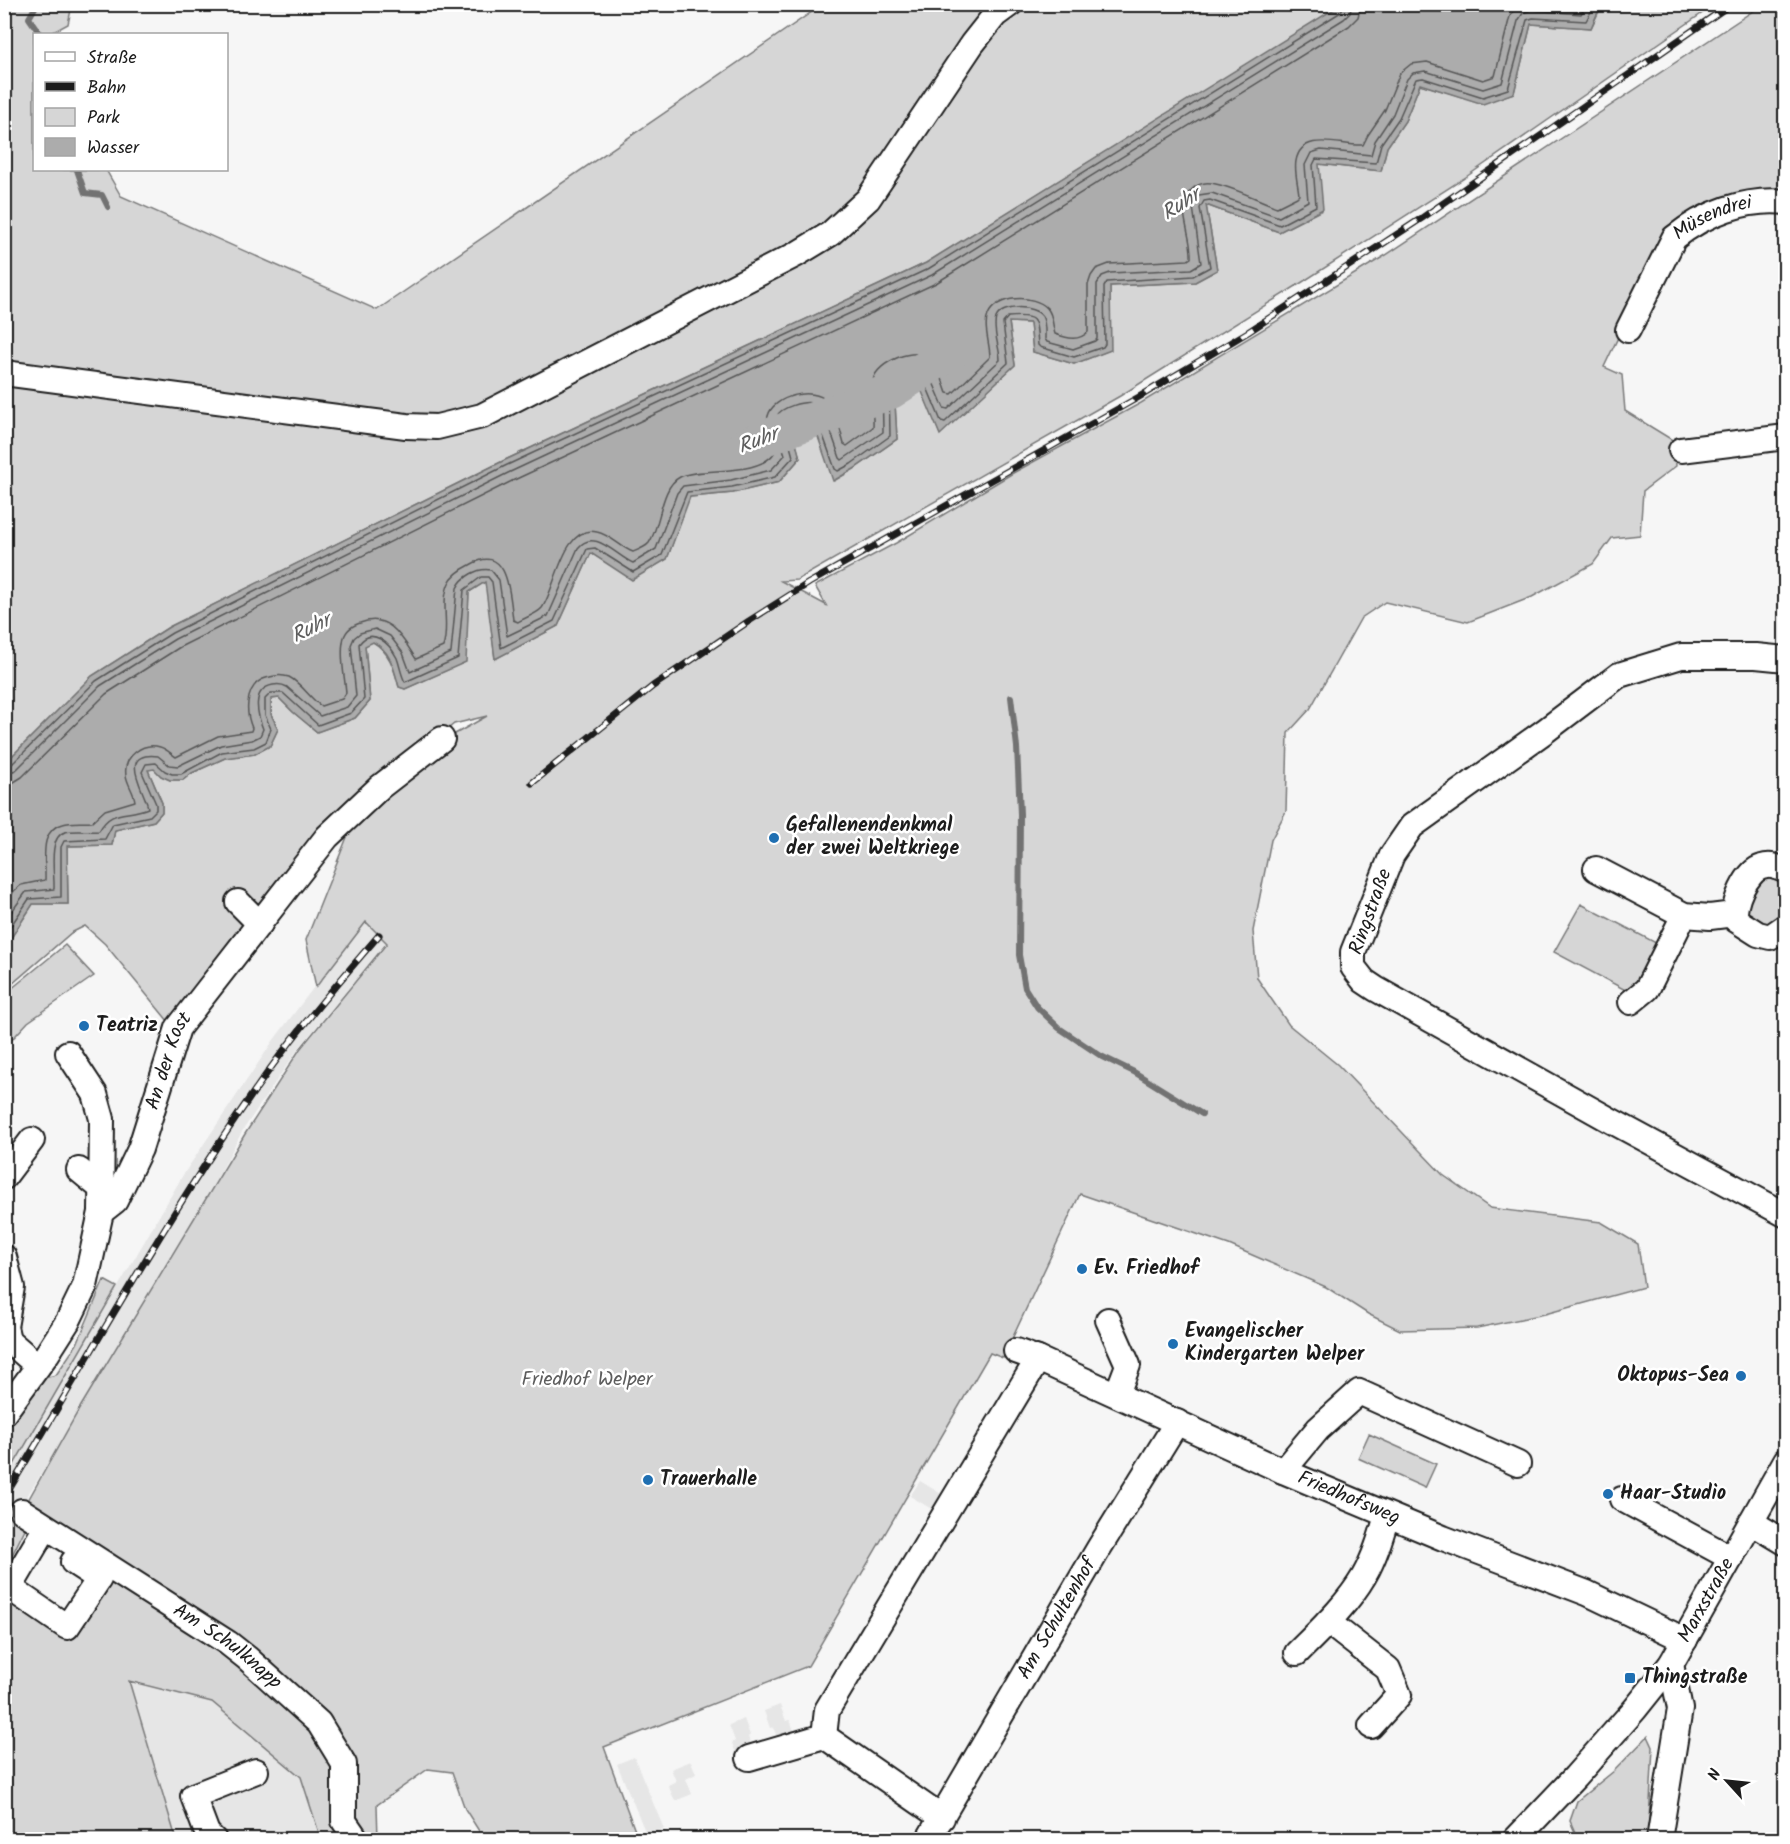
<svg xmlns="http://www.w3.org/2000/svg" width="1790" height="1844" font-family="Kalam,sans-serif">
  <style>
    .built { fill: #e6e6e6 }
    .green { fill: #d6d6d6; stroke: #797979; stroke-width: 1.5 }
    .water { fill: #acacac; stroke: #727272; stroke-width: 1.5 }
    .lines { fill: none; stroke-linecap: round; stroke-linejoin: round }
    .shore { stroke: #565656; stroke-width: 1.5 }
    .stream { stroke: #727272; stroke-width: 6 }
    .river { stroke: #acacac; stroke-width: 36 }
    .minor-casing { stroke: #1c1c1c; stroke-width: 28 }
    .minor { stroke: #fff; stroke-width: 24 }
    .rail-casing { stroke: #1c1c1c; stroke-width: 7 }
    .rail { stroke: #fff; stroke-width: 4.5; stroke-dasharray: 14; stroke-linecap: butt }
    .poi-dot { fill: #1f6fb2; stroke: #fff; stroke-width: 2 }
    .labels { text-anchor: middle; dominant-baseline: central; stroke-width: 5; stroke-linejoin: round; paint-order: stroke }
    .street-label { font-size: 20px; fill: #1c1c1c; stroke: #fff }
    .poi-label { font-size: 20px; font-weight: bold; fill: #1c1c1c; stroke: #fff; text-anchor: start }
    .park-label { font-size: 20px; fill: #5d5d5d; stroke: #fff }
    .water-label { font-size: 21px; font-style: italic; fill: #5d5d5d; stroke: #fff }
  </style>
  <rect width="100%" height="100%" fill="#f6f6f6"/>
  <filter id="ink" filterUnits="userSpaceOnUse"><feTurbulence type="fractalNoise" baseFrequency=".0167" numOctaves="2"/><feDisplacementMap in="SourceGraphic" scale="12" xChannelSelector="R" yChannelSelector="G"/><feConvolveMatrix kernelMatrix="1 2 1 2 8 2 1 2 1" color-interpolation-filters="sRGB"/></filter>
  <g filter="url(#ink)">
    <path class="built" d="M366,922L387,942L298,1049L243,1130L220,1173L125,1337L49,1462L5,1530V1437L87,1335L104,1280L118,1287L183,1175L273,1041L355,933Z
      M920,1481L948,1498L938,1513L910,1496Z
      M129,1681L212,1702L301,1777L319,1833L324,1839H179L175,1835Z
      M780,1705L786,1721L790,1720L796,1736L779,1742L773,1727L770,1728L764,1711Z
      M744,1719L750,1735L748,1737L754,1752L738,1759L732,1743L735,1741L729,1725Z
      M634,1757L664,1829L647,1836L617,1764Z
      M691,1761L696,1774L686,1779L692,1794L675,1801L668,1785L676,1781L671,1769Z"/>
    <path class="green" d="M5,5H72L68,24L53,32L54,34H34V170H106L121,196L377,310L822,5H1342L926,263L503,461L169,627L92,676L5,763Z
      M1602,5H1714L1463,179L1301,283L1120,396L797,580L781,581L826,605L815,586L896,543L1013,473L1141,403L1386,255L1762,5H1785V192L1752,191L1697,212L1663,243L1604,367L1622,375L1625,411L1674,441L1676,466L1643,491L1640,535L1612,538L1593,564L1532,597L1468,622L1385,602L1361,618L1310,709L1288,733L1286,811L1271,840L1253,931L1257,978L1289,1025L1338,1065L1443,1175L1490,1208L1601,1222L1638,1244L1644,1287L1545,1314L1477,1328L1400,1330L1368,1314L1326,1287L1229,1245L1080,1194L1003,1358L990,1353L808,1666L604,1747L638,1839H484L465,1809L452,1772L428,1769L377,1805L378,1839H370L353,1824L354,1761L331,1719L213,1624L26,1504L81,1406L245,1134L300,1049L387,943L366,922L316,987L306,940L357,812L380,789L439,743L487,716L454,724L379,786L326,837L173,1027L105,944L85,926L71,933L5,990V947L33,904H68L67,846L112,845L115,830L154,821L162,812V803L148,770L154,768L161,776L170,780H183L192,773L225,758L255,754L270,746L278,729L271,714V699L279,698L293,712L317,732L355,718L370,701L365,645L373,642C390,652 394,669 399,687L405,689L465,662L469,592L486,581L495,659L558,626L591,553L632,579L667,559L689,497L733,493L779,482L800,458L789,421L811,416L834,481L854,469L897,439L894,385L916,376L940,434L1015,365L1009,322L1030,323L1033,352L1074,364L1110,350V286L1195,282L1217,270L1206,205L1279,232L1322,210L1318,164L1381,171L1387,147L1405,121L1420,84L1483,103L1514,93L1531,24L1591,28Z
      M1760,875L1785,880C1785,902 1789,913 1770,927L1747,919L1743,902Z
      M1581,904L1658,944L1631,993L1554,952Z
      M65,945L94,976L28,1022L5,1047V994Z
      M104,1280L117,1287L5,1480V1432L44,1378L56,1375L77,1344Z
      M1369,1434L1436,1464L1425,1488L1358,1458Z
      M10,1510L28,1523L5,1569V1519Z
      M110,1576L236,1658L312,1726L329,1751L338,1783L346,1839H324L319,1833L301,1777L212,1702L129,1681L175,1835L179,1839H5L4,1590L71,1629Z
      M1648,1736L1653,1747L1648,1839H1578L1570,1821L1577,1801L1614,1771Z"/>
    <path class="water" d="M1342,4L1601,5L1591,28L1531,24L1514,93L1483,104L1420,84L1405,121L1387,147L1381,171L1319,164L1323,209L1279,232L1206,205L1217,270L1195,282L1110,286L1111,350L1074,364L1033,352L1030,323L1009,322L1015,365L940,435L915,375L894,385L897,439L854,469L833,481L811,416L790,421L800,458L779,482L733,493L690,497L667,559L632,580L591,553L558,626L495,659L485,582L469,592L466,662L405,689L399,687C394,669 391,651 373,642L365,646L370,701L355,718L317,732L293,712L279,698L271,699V714L278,729L270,746L255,754L225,758L192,773L183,780H170L161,776L154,769L148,770L162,803V812L154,821L115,830L112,845L67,846L68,904H33L5,947V763L92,676L169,627L503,461L926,263Z"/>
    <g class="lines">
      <path class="shore" d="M4,766L11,765L96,681L172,633L505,466L928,269L1341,12L1344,4
        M4,774L16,770L100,686L175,639L508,473L932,275L1344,19L1350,13L1352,4
        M4,783L14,782L22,777L106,694L180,647L512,481L936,283L1349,26L1358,17L1361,4
        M4,905L14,891L21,885L45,880C46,861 38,830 63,824C72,821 83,823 92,822L105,810L135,801C134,792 127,784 126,775C123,756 143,742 160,747C167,749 171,754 176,757L218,736L251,731L252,728C244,709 246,681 270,677C276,675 283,675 289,677C301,683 310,698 321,706L342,699L346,693C345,678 340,658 343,642C344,632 351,626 360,623C389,611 403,639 416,659L443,647C450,628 440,602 449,583C453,574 462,569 470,565C509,541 510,597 513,620L518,622C524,618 537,614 542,608C556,589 563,523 597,532C611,535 621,548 633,552C638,550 646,547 649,543C661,526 660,487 680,477C703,466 758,478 775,452C772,441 765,427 768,416C773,396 813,386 827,401C837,411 840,431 844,444L847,446L873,427C874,413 869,395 873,380C877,362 916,345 931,359C940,367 943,383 947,393L952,394L990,357C990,344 983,327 988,315C996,295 1034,294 1047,308C1054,316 1052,326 1055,334C1067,338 1078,342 1088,332V285L1091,276L1096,269L1109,264L1188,260L1191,258C1192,241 1184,225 1184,208C1184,193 1197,181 1211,183C1232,186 1257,200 1277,207L1297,197L1299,195C1298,184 1294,171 1296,161C1302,129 1343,147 1363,145L1368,135L1385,110L1400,73L1411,64L1427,62L1483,80L1495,76L1510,16L1520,4
        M4,922L26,892L54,889C55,875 47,837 65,832C76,830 88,832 99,831C112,808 126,817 148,808C146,792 115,751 158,756L169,765L178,766L221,745L252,740L260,736L263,729C257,714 251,689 273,685C278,684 282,684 287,687L320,716L347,707L356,696L351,645L354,638L360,633L375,629L390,636L403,653L410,672L451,653L457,588C462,577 478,567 491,570L499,580L507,636L548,616L578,548C594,527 617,557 633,563L656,549L677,493L683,486L731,480L771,470L785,455C782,444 773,427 777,416C781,407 803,401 813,403C818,404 821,408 824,412L840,458L842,460L883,432L882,381L888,374L909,363H919L927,368L944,408L948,409L1000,360C1000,348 992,330 996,318C1002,304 1034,305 1042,316C1046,323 1045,332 1045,339L1047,342L1073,349L1095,341L1097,339V284L1102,276L1110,273L1191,269L1201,263L1193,207L1195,200L1199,195L1212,193L1279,217L1308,201L1305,165L1311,153L1321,150L1371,155L1375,141L1393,114L1407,79L1413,73L1425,71L1483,89L1502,83L1518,21L1523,13L1531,10L1581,14L1587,4
        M4,936L29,899L61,897V847L64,841L105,839L113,824L150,816L156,810V804L142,772L146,764L156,763L165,771L172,774H181L222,752L254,748L266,742L271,729L265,715V699L271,693H283L318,725L351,713L364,699L359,644C372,626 390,644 397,658C400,666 401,675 405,682L458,658L464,590L481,577H488L492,582L501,648L554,621L587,549L595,548L633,572L662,555L687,492L732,487L775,477L793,457L784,423C786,412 806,408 815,413L835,469L838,471L851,464L890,436L889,384C894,377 908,370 917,370L921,373L941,421L945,422L1008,363L1003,323L1008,317C1038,314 1036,319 1038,345L1040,347L1074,357L1103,347L1105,344L1104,287L1107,282L1193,276L1210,267L1200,208L1204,201L1210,200L1280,225L1316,206L1313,165L1316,159L1376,163L1381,144L1399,118L1416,79L1423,78L1483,97L1508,89L1527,20L1533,18L1586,21L1595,4"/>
      <path class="stream" d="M37,4L29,18L40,34
        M77,170L85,193L102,195L108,207
        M1011,697L1017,747L1020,814L1019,955L1025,988L1037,1007L1059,1028L1101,1056L1134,1072L1202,1114"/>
      <path class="river" d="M746,445L891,391L954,350"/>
      <defs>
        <g id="minor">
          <path id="s1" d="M1628,330L1674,238C1705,213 1745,198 1786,202"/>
          <path d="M4,373L406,426L437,427L482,416L797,254L830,234L868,199L972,44L995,15L1010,4"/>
          <path d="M1681,450L1786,437"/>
          <path d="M1786,659L1756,656H1681L1619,675L1545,731L1412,826L1392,855L1353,952V967L1364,981L1376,989L1610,1120L1786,1215"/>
          <path d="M1596,869L1684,915L1710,917L1734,914"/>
          <path d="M1786,871C1777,867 1771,864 1762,867C1747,871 1731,905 1736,920L1758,934L1770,937L1786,926"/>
          <path d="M238,902L260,924"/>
          <path d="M1631,1002L1647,989L1684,915"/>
          <path d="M79,1170L102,1189"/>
          <path d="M4,1177L32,1140"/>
          <path id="s2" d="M101,1212L115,1201L140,1149L178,1028L327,837L380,787L442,739"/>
          <path d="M4,1257L12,1287L5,1327L8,1340L38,1366"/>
          <path d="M1108,1320L1128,1365L1117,1394"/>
          <path id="s3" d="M1016,1351L1038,1359L1283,1471L1443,1538L1587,1593L1685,1640"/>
          <path d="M4,1413L47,1354L68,1321L85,1286L101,1212L102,1119L95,1094L68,1053"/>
          <path d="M1283,1471L1318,1429L1359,1392L1518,1464"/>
          <path d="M1622,1499L1731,1558"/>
          <path id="s4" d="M22,1511L228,1643L247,1658L319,1723L344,1764V1821L357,1840"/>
          <path d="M1751,1522L1786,1543"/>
          <path d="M46,1527L10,1588L67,1627L99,1579L73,1562"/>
          <path d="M1328,1622L1388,1669L1399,1695L1371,1726"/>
          <path d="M1297,1653C1321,1629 1347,1605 1364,1576C1375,1557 1381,1536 1387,1516"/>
          <path d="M824,1736L827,1710L1038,1359"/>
          <path d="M824,1736L942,1818"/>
          <path d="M749,1758L824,1736"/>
          <path d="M214,1840L207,1833L193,1796L256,1771"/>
          <path id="s5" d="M928,1840L1099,1548L1177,1422"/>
          <path id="s6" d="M1515,1840L1575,1777L1635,1709L1671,1664L1786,1460"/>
          <path d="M1659,1840L1680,1709L1671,1664"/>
        </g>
      </defs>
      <use href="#minor" class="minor-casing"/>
      <use href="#minor" class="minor"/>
      <defs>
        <path id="rail" d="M532,783L653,686L749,621L809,583L1139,397L1248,332L1422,218L1731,4
          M4,1498C91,1354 172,1206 270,1069C304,1022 342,978 379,935"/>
      </defs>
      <use href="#rail" class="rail-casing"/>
      <use href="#rail" class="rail"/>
    </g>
  </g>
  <g class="poi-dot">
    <circle cx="774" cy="838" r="6"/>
    <circle cx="84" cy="1026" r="6"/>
    <circle cx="1082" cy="1269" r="6"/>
    <circle cx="1173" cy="1344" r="6"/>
    <circle cx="1741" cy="1376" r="6"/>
    <circle cx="648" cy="1480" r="6"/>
    <circle cx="1608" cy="1494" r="6"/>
    <rect x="1624" y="1672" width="12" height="12" rx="3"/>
  </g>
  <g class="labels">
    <g class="street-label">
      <text stroke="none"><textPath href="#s1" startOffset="147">Müsendrei</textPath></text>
      <text transform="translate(1371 912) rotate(-70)">Ringstraße</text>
      <text stroke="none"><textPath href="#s2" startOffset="168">An der Kost</textPath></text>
      <text stroke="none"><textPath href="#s3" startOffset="364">Friedhofsweg</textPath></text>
      <text stroke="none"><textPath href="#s6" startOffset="308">Marxstraße</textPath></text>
      <text stroke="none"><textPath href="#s5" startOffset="256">Am Schultenhof</textPath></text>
      <text stroke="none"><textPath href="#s4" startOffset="246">Am Schulknapp</textPath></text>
    </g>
    <g class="poi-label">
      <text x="786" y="826">Gefallenendenkmal<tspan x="786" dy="23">der zwei Weltkriege</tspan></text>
      <text x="96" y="1026">Teatriz</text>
      <text x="1094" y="1269">Ev. Friedhof</text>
      <text x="1185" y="1332">Evangelischer<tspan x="1185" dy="23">Kindergarten Welper</tspan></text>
      <text x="1729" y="1376" text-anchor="end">Oktopus-Sea</text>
      <text x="660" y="1480">Trauerhalle</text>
      <text x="1620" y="1494">Haar-Studio</text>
      <text x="1642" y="1678">Thingstraße</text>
    </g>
    <g class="park-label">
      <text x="587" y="1380">Friedhof Welper</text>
    </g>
    <g class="water-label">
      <text transform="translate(1181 205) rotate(-33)">Ruhr</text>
      <text transform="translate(758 441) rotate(-21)">Ruhr</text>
      <text transform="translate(311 629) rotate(-27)">Ruhr</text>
    </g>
  </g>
  <rect width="1790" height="1844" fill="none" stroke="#fff" stroke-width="24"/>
  <rect x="12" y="12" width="1766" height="1820" fill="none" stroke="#1c1c1c" stroke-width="2" filter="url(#ink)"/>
  <rect x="33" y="33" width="195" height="138" fill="#ffffff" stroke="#a4a4a4" stroke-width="1.5"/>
  <rect x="45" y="52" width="30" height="9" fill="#ffffff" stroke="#a4a4a4" stroke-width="1.5"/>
  <text x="87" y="63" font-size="18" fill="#1c1c1c">Straße</text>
  <rect x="45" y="82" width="30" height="9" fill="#1c1c1c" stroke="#a4a4a4" stroke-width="1.5"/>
  <text x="87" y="93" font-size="18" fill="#1c1c1c">Bahn</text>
  <rect x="45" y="108" width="30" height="18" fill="#d6d6d6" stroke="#a4a4a4" stroke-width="1.5"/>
  <text x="87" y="123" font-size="18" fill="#1c1c1c">Park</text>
  <rect x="45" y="138" width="30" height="18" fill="#acacac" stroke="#a4a4a4" stroke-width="1.5"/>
  <text x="87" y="153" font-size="18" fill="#1c1c1c">Wasser</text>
  <g transform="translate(1727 1781) rotate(297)" stroke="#ffffff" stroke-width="4.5" paint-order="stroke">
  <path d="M0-4.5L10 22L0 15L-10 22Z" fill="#1c1c1c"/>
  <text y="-9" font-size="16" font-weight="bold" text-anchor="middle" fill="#1c1c1c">N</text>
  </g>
</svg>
